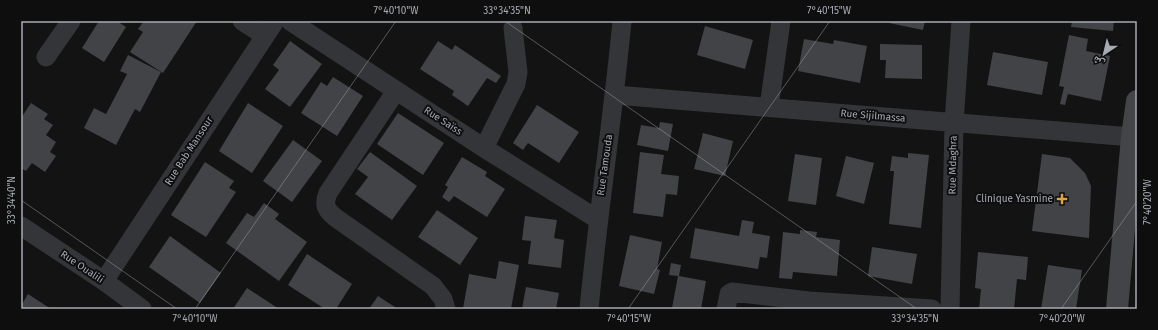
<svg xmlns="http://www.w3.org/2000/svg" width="1158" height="330" font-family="'Fira Sans','Noto Naskh Arabic',sans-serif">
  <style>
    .building { fill: #424347 }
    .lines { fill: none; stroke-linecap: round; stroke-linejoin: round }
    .minor { stroke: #343538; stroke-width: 19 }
    .secondary { stroke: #424448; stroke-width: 22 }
    .tram { stroke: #4d4f53; stroke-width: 1 }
    .ticks { fill: none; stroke: #a6aab3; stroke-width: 1; stroke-opacity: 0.45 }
    .poi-dot { fill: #dda441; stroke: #0e0e0f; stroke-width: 1.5 }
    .labels { text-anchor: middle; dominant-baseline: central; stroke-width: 4; stroke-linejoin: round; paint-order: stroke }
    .street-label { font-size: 10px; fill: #a6aab3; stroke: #0e0e0f }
    .poi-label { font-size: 10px; fill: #a6aab3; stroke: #0e0e0f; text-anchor: end }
    .neatline { fill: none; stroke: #a6aab3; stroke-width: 1.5 }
    .ticks-label { font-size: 10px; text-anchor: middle; fill: #a6aab3 }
  </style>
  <rect width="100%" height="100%" fill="#131314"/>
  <path class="building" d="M99,21H117L126,27L104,62L82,48Z
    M144,21H197L163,73L130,52L143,32L138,29Z
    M889,21H925L923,30L889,23Z
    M1072,21H1114L1113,31L1071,27Z
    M705,26L753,40L745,69L697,55Z
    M1069,35L1088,39L1086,51L1110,56L1101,101L1068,94L1065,105L1060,104L1064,87L1059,86Z
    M804,39L833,44L834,40L867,46L860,83L798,71Z
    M290,41L322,64L290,107L265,89L279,70L273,65Z
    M438,41L452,50L455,45L501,76L496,83L487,78L468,106L452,95L454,91L420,69Z
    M880,44L922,45V79L885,78L886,60H880Z
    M993,52L1048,62L1042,95L987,85Z
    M128,55L161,72L140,112L135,109L116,145L84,128L94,108L106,114L127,74L120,71Z
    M333,77L363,96L337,136L301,113L321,82L327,86Z
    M31,103L48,114L44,119L53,125L46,135L56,142L50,152L56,156L45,172L32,163L26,171L21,168V118Z
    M248,103L283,126L252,173L219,151Z
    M537,105L579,132L559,163L528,143L523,150L513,143Z
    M398,113L444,143L423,175L377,144Z
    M660,122L673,124L668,151L637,145L641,125L659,128Z
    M703,133L733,141L725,176L694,169Z
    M293,140L322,161L292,202L263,181Z
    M370,152L417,186L392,220L355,194L368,177L357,169Z
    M640,152L664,155L661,174L679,176L677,195L666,194L663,217L633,213Z
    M908,153L929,155L921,228L889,224L894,171H890L892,156L908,158Z
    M795,154L822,158L816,205L788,201Z
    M1042,154L1070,158L1085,173L1091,186L1089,238L1032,231Z
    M846,156L874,163L864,204L836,196Z
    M462,157L487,172L485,176L505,189L487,217L454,196L449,202L442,197L448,187L445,185Z
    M205,162L234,181L229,188L236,192L206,237L171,215Z
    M264,203L279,214L275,219L307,242L279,281L226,243L247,213L254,217Z
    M437,210L478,238L460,265L418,237Z
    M525,216L557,220L554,238L564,240L561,268L528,264L531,241L522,240Z
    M742,220L754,222L752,233L770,236L767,258L760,257L758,269L690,258L695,228L739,236Z
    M800,230L817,232L816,237L840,240L837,276L793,272L792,279L779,278L783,232L800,234Z
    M630,235L662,242L657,269L660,270L654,294L619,286Z
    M170,236L221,273L200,303L149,267Z
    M872,247L917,254L912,284L868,276Z
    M978,252L1028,257L1026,280L1017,279L1014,309H979L981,289L975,288Z
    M307,254L352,284L336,309H325L288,285Z
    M499,261L519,265L511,309H463L469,274L496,279Z
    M671,263L681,265L679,276L706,281L701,309L672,308L678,276L669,275Z
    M1048,265L1082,270L1076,309H1041Z
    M526,287L559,293L556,309H522Z
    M247,288L279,309H233Z
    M28,294L51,309H21V306Z
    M378,296L398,309H369Z"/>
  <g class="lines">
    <path class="minor" d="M242,21L264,35
      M290,21L484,148L597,219
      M46,57L71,21
      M396,91L328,193C323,205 326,210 336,218L433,286L443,299L446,309
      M615,95L1132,137
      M769,107L781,21
      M484,148L516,84L518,72L513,28
      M21,226L104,281L142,309
      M104,281L275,21
      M589,309C598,213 613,117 622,21
      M726,309L729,294L732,292L809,301L932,309
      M950,309L954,123L961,21"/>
    <path class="secondary" d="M1117,309L1132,137L1137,101"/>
    <path class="tram" d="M1136,309L1137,295"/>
  </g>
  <path class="ticks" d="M505,21L917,309M21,200L177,309M195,309L396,21M628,309L830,21M1061,309L1137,201"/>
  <path class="poi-dot" d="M1060 193h4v4h4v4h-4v4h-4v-4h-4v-4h4z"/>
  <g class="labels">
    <g class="street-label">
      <text transform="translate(873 116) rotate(5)">Rue Sijilmassa</text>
      <text transform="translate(443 121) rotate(33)">Rue Saïss</text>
      <text transform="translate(189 151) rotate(-57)">Rue Bab Mansour</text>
      <text transform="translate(605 165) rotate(-82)">Rue Tamouda</text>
      <text transform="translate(953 165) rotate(-89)">Rue Mdaghra</text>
      <text transform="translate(82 267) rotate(34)">Rue Oualili</text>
    </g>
    <g class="poi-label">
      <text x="1053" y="199">Clinique Yasmine</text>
    </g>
  </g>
  <rect width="1158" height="330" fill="none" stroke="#0e0e0f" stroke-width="44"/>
  <g transform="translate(1104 54) rotate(215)" stroke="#0e0e0f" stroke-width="3" paint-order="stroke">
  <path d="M0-3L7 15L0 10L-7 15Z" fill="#a6aab3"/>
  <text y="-6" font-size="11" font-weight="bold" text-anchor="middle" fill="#a6aab3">ش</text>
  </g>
  <rect x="22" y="22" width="1114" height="286" class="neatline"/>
  <g class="ticks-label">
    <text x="396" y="14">7°40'10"W</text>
    <text x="507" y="14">33°34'35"N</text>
    <text x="829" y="14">7°40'15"W</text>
    <text transform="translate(11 200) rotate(-90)" y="4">33°34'40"N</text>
    <text transform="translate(1147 202) rotate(-90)" y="4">7°40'20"W</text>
    <text x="195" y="322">7°40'10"W</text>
    <text x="629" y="322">7°40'15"W</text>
    <text x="915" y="322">33°34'35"N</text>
    <text x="1062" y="322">7°40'20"W</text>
  </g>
</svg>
